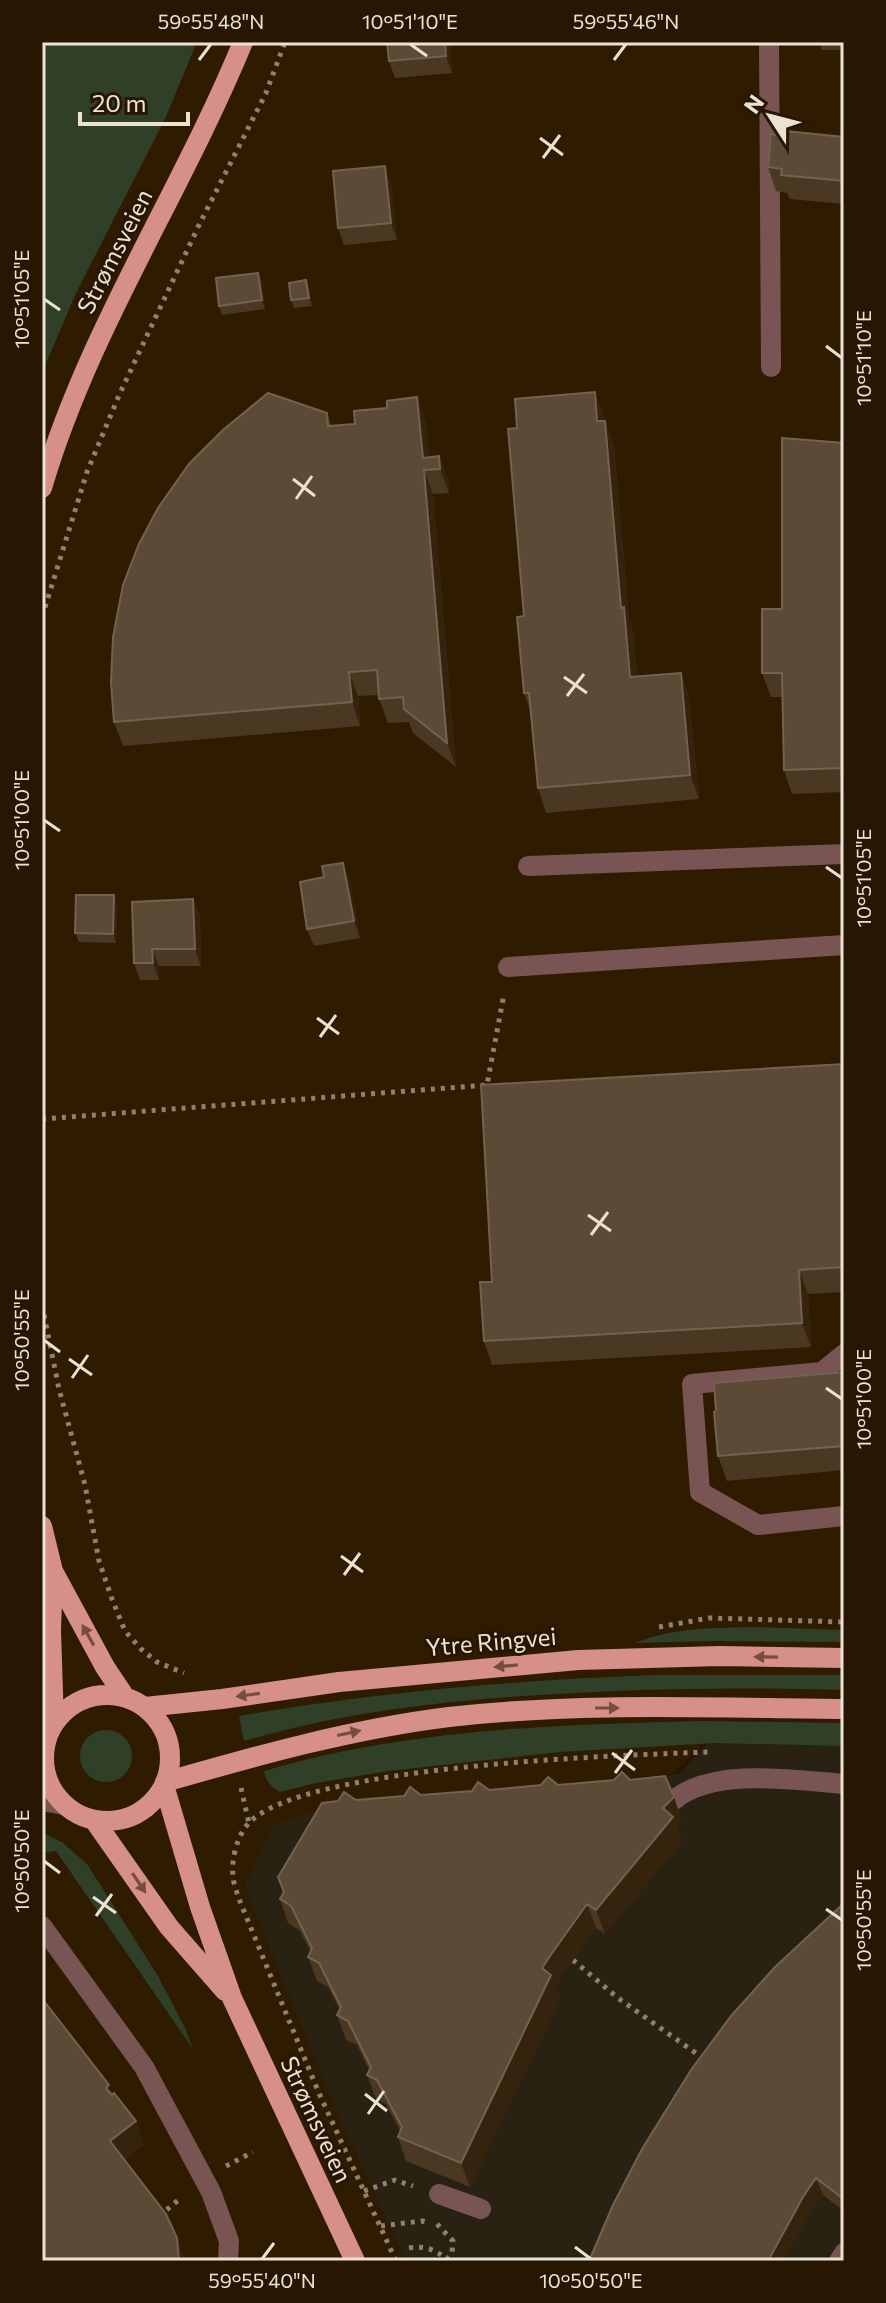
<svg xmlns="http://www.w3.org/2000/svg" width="886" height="2303" font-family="Commissioner,sans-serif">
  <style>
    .commercial { fill: #292111 }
    .built { fill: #2f1c00 }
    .green { fill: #2f3f28 }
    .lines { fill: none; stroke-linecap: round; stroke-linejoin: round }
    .path { stroke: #8e816f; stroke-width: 5; stroke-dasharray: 4 6; stroke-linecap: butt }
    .minor { stroke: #785553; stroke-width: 20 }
    .major { stroke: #d78f8a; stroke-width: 20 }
    .wall { fill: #4a3823 }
    .shaded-wall { fill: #35230e }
    .building { fill: #5c4a36; stroke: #72624f; stroke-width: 2 }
    .oneway { fill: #764d3f }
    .ticks { fill: none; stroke: #ece2d4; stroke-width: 3 }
    .labels { text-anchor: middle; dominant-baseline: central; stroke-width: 6; stroke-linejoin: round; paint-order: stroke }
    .street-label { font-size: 24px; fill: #ece2d4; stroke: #271702 }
    .neatline { fill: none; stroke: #ece2d4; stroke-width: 3 }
    .ticks-label { font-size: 20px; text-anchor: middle; fill: #ece2d4 }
  </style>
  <rect width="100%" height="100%" fill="#271702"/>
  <path class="commercial" d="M722,1727L844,1729V2261H406L342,2125L244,1886L273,1825L341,1803L680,1774Z"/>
  <path class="built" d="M197,42H844V1729L722,1727L672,1774L342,1803L273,1825L244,1886L342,2125L406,2261H42V373L76,293L165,119Z"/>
  <path class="green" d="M42,42H197L165,119L76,293L42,373Z
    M757,1627L844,1630V1642L712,1641L635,1643C673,1627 716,1628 757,1627Z
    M656,1675H844V1690C742,1687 640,1688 539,1695C438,1701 340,1713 244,1741L239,1716C377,1692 516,1680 656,1675Z
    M700,1721L844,1723V1746L715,1743L560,1752L388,1771L316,1783L280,1792C271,1787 266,1781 264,1771C405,1729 553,1725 700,1721Z
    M80 1756a26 26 0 1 1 52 0a26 26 0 1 1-52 0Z
    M42,1832L63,1843L87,1864L158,1976L185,2028L193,2049L56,1851L42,1853Z"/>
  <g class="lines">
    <path class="path" d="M42,617L87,472L120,393L199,225L266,93L285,42
      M42,1119L487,1085L504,994
      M42,1305L59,1389L85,1485L99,1561L112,1599L125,1631L141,1649L157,1662L184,1673
      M659,1627L709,1618L844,1622
      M241,1788L249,1823
      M573,1960L618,1998L707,2061
      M226,2166L253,2152
      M364,2191L395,2180L413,2186
      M159,2216L182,2197
      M437,2224L453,2241L452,2253L447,2259
      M381,2226L422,2221L427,2222
      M409,2248C425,2245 436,2250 448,2260
      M396,2261L318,2091L239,1899C237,1892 233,1883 233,1876C231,1860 237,1836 248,1824C300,1765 625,1755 711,1752"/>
    <path class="minor" d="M769,42L771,367
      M528,866L844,854
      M508,967L844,945
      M844,1354L822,1372L692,1384L700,1492L758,1525L844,1516
      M42,1738L48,1734
      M674,1800C713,1767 795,1780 844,1784
      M42,1801L64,1805
      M42,1926L144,2067L211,2192L229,2241L228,2261
      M439,2194L481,2209
      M839,2261L844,2253"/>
    <path class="major" d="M42,488C88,331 181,193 243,42
      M42,1526L53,1571L51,1630L54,1723
      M53,1571L105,1667L125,1697
      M44 1758a63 63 0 1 1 126 0a63 63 0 1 1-126 0Z
      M145,1707L222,1699L339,1682L578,1660L720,1656L844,1658
      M165,1782C259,1755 352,1729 449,1717C580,1702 713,1708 844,1709
      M164,1785L200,1907L232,1998L355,2261
      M94,1820L169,1927L225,1991"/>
  </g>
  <path class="wall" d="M450,42L452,73L395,78L389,61Z
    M819,42H844V50H822Z
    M785,136L844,137V204L790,199L787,193L776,191L768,167Z
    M391,183L397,240L344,245L338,228Z
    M258,273L262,282L265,309L222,315L219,306Z
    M309,289L312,306L294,308L291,300Z
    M595,392L604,421L614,445L629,619L633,631L637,676L681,673L689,697L699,799L546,813L538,788L531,713L524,693V616L517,428Z
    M327,413L331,426L426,421L429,457L439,456L448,480L449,493L433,494L456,767L413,733L409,722L388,723L379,699V695L358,696L360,726L123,746L114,722Z
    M844,443V792L792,794L784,770L782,697H771L762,673L782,609Z
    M350,880L360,938L314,946L307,929Z
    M193,899L200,916L201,966H159V980H140L134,963Z
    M117,904L116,943L79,942L75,933Z
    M844,1064V1292L808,1294L811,1347L492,1365L484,1341L492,1282Z
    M844,1372V1470L727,1481L718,1456Z
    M558,1785L682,1821L677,1827L682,1841L605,1934L596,1928L559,1980L555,1986L560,1999L470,2187L406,2161L398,2137L400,2131L386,2104L376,2099L367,2075L369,2070L357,2045L346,2040L337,2015L340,2010L328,1987L317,1981L308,1957L311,1952L299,1930L288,1923L280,1899L283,1893L278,1877L356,1800Z
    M844,1903V2211L823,2195L809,2214L783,2261H589Z"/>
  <path class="shaded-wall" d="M445,42H450L452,73L446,56Z
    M385,166L391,183L397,240L391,223Z
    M258,273L262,282L265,309L262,300Z
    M306,280L309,289L312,306L309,298Z
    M595,392L604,417L606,446L597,421Z
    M417,397L426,421L431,469L423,458Z
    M605,421L614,445L629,619L633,631L639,701L630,677L621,608Z
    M439,456L448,480L449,493L440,469Z
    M424,470L433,494L456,767L447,743Z
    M349,672L358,696L360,726L352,702Z
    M681,673L689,697L699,799L690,775Z
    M343,863L350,880L360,938L354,921Z
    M114,895L117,904L116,943L113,934Z
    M193,899L200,916L201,966L195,949Z
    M152,949L159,966V980L153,963Z
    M799,1270L808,1294L811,1347L802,1323Z
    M674,1797L682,1821L677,1827L682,1841L605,1934L596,1910L663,1808Z
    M587,1904L596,1928L555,1986L560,1999L470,2187L461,2163L542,1968Z
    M136,2121L144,2145L119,2165L110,2141Z
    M816,2178L823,2195L809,2214L783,2261H768L803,2197Z
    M177,2238L186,2261H179Z"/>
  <path class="building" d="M387,42H445L446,56L389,61Z
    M785,131L844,137V181L781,175L782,169L768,167L771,134L785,136Z
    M385,166L391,223L338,228L333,171Z
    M258,273L262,300L219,306L216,278Z
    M306,280L309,298L291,300L289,283Z
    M595,392L597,421H605L621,608L624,607L630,677L681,673L690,775L538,788L529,693H524L517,617L524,616L508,429L517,428L515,399Z
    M268,393L327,413L328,426L355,424L354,411L387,408V401L417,397L423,458L439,456L440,469L424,470L447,743L404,709L403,697L379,699L377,670L349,672L352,702L114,722L111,682L113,637L123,585L139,544L158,508L189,464L223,430Z
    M782,438L844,443V768L784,770L782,673H762V609H782Z
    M343,863L354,921L307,929L300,882L324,877L322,866Z
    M76,895H114L113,934L75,933Z
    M193,899L195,949H152L153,963H134L132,902Z
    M844,1064V1267L799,1270L802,1323L484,1341L480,1282H492L481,1085Z
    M844,1372V1446L718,1456L714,1412L716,1411L714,1383Z
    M622,1772L630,1780L665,1776L674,1797L663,1808L673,1817L596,1910L587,1904L550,1956L542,1968L551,1975L461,2163L398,2137L402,2127L377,2080L367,2075L371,2067L348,2021L337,2015L341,2007L319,1963L308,1957L312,1948L291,1906L280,1899L284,1892L278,1877L322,1803L338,1801L344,1792L356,1800L404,1796L410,1787L421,1795L472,1791L478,1782L489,1790L541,1785L548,1777L558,1785L614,1780Z
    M844,1903V2192L841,2197L816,2178L803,2197L768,2261H589L613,2205L642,2149L691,2070L731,2016L774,1968Z
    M44,2001L109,2085L106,2088L112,2095L114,2093L136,2121L110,2141L166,2214L177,2238L179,2261H42V2002Z"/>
  <defs><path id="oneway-solid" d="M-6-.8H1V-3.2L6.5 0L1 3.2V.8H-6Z" transform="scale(2)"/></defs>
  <g class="oneway">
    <use href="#oneway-solid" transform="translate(88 1635) rotate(-119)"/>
    <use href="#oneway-solid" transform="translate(766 1657) rotate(-179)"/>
    <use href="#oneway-solid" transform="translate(506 1666) rotate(175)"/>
    <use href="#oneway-solid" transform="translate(248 1695) rotate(172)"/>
    <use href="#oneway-solid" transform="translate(607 1708)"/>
    <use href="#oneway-solid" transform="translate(349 1733) rotate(-12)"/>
    <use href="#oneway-solid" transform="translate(139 1883) rotate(56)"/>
  </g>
  <path class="ticks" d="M410,44L427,56M199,60L211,44M614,60L626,44M540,138L563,155M543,158L560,135M44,299L60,310M826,346L842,358M293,479L315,496M296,499L312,476M564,677L587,693M567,696L584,674M44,820L60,831M826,867L842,878M317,1018L339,1034M320,1037L336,1015M588,1215L611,1231M591,1235L608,1212M44,1340L60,1352M69,1359L92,1375M72,1378L88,1355M826,1388L842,1399M341,1556L363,1572M344,1575L360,1553M612,1753L635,1770M615,1773L632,1750M44,1861L60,1873M93,1897L116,1913M826,1909L842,1920M96,1916L112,1894M365,2094L387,2111M368,2114L384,2091M575,2247L591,2259M262,2259L274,2243"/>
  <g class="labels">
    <g class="street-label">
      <text transform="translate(114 251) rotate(-63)">Strømsveien</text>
      <text transform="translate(491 1641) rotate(-5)">Ytre Ringvei</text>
      <text transform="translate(317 2119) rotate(65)">Strømsveien</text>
    </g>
  </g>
  <rect width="886" height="2303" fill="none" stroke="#271702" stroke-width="88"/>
  <g transform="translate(770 116) rotate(306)" stroke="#271702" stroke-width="6" paint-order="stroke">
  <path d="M0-6L14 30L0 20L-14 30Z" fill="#ece2d4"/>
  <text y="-12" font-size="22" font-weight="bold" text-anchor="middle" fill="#ece2d4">N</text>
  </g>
  <path d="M80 112v12h108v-12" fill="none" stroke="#ece2d4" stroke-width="4"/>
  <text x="92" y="112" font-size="24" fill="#ece2d4" stroke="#271702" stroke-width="6" paint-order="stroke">20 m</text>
  <rect x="44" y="44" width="798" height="2215" class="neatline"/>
  <g class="ticks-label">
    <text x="211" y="29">59°55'48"N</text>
    <text x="410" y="29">10°51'10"E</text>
    <text x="626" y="29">59°55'46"N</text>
    <text transform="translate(22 299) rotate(-90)" y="7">10°51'05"E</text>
    <text transform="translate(864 358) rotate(-90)" y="7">10°51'10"E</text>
    <text transform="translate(22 820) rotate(-90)" y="7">10°51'00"E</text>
    <text transform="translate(864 878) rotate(-90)" y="7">10°51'05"E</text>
    <text transform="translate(22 1340) rotate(-90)" y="7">10°50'55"E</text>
    <text transform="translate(864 1399) rotate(-90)" y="7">10°51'00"E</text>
    <text transform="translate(22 1861) rotate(-90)" y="7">10°50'50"E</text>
    <text transform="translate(864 1920) rotate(-90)" y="7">10°50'55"E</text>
    <text x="262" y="2288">59°55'40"N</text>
    <text x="591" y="2288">10°50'50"E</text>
  </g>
</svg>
